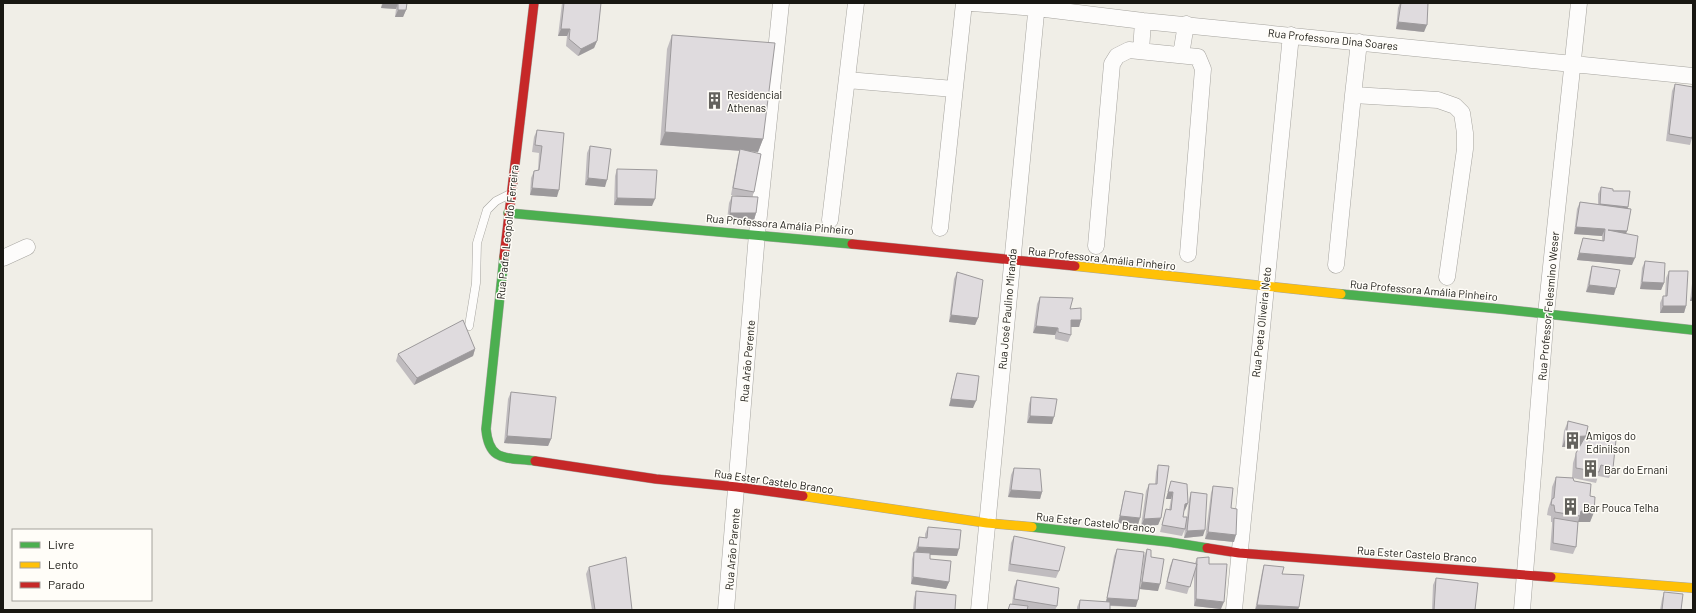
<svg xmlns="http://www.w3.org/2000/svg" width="1696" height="613" font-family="Barlow,sans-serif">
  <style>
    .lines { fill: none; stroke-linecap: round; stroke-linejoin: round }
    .lane-casing { stroke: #a6a49f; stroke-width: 9 }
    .street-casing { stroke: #a6a49f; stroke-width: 17 }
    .fast-casing { stroke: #a6a49f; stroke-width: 10 }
    .slow-casing { stroke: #a6a49f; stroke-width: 10 }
    .jam-casing { stroke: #a6a49f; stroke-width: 10 }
    .lane { stroke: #fdfcfb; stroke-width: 8 }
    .street { stroke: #fdfcfb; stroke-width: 16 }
    .fast { stroke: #4caf50; stroke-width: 9 }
    .slow { stroke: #ffc107; stroke-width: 9 }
    .jam { stroke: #c62828; stroke-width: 9 }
    .wall { fill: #c0bcbf }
    .shaded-wall { fill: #9c999b }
    .building { fill: #dfdbde; stroke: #9c999b }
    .labels { text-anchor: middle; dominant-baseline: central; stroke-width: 3; stroke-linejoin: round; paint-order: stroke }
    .street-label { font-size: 11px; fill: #181712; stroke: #fffdf8 }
    .poi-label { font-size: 11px; fill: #181712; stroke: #fffdf8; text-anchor: start }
  </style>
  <rect width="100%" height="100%" fill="#f0eee7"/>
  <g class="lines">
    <defs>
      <path id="lane" d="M469,326L476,283L477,243L487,210L496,201L508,195"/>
      <path id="street" d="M972,3L1037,8L1143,21L1693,76
        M1141,51L1143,21
        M1181,55L1186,24
        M847,80L954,89
        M1353,95L1359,42
        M830,220L856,3
        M940,228L964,3
        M1096,246L1112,64L1117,56L1129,50L1198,57L1203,69L1188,254
        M3,258L27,247
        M1336,265L1353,95L1438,100L1455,106L1462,113L1465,133V149L1447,277
        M726,610L757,234L781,3
        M979,610L1037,3
        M1234,610L1291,35
        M1522,610L1546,314L1579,3"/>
      <path id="fast" d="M508,213L852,244
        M504,257L486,429C489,463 507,457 535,461
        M1341,294L1501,309L1693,330
        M1032,527L1169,542L1207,548"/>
      <path id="slow" d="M1075,266L1341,294
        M803,496L987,523L1032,527
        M1551,577L1693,588"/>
      <path id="jam" d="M852,244L1075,266
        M504,257L534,3
        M535,461L656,479L737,487L803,496
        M1207,548L1239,553L1551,577"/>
    </defs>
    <use href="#lane" class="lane-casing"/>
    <use href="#street" class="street-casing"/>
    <use href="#fast" class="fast-casing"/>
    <use href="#slow" class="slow-casing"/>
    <use href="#jam" class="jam-casing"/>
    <use href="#lane" class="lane"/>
    <use href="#street" class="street"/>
    <use href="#fast" class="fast"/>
    <use href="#slow" class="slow"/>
    <use href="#jam" class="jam"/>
  </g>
  <path class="wall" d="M382,3H407L406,10L403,17H395L396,9L381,8Z
    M562,3H601L597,41L594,48L578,56L566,46L567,36H558Z
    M1400,3H1428L1424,32L1396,29L1398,8Z
    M672,35L763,139L758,152L750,151L754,192L752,197L756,213L754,220H727L729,203L732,196H737L731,195L738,156L740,151L660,145L667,49Z
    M1675,84L1692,138L1690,145L1666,141L1672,91Z
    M537,130L557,197L530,195L531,178L534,171L538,170L539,153L532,152L534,137Z
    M590,146L605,187L585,185L587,153Z
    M617,169L652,206L614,205L615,176Z
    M1601,187L1613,191L1627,209V231L1626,234L1632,265L1577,260L1583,238L1602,241V236L1574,234L1577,209L1580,202L1598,204V194Z
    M1645,261L1664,283L1661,290L1640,289L1642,268Z
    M1592,266L1614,295L1586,292L1590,273Z
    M1669,271L1686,306L1684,313H1660V303L1663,296H1665L1666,278Z
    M957,272L978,318L975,325L949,322L954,279Z
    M1693,275V301H1690Z
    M1040,297L1070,309L1081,320L1079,327H1071V335L1068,342L1055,339V335L1033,333L1037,304Z
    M475,349L473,356L414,385L396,361L398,354Z
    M957,373L973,408L949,406L955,380Z
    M511,392L551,439L548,446L504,443L508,399Z
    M1031,397L1052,424L1027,423L1029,404Z
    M1568,421L1585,437L1613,468L1609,478L1598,476L1596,483L1573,478L1574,481L1590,496L1594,512L1590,522H1578L1576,547L1573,554L1550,550L1552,525V522H1551V516L1547,515L1548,509L1551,500L1552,487L1556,477L1572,478L1573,463L1576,453L1580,447H1562L1564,431Z
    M1158,465L1161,518L1158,525L1141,526L1146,491L1149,484H1155L1156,472Z
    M1014,468L1042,492L1040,499L1008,497L1011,475Z
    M1171,481L1188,503L1185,510L1184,511L1183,517H1187L1189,499L1191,492L1203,536L1184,538L1186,518L1185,529L1182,536L1160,532L1166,509L1169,510L1171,499H1166Z
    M1213,486L1231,508L1234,542L1205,539L1211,493Z
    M1125,491L1138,525L1118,523L1123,498Z
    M928,527L957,556L930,555V559L949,582L946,589L911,584L912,559L914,552H915L917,544L919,537L925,538V534Z
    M1014,536L1059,571L1056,578L1008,571L1011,543Z
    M1117,549L1136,607L1110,606V610H1077V607L1080,600L1106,602L1114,556Z
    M1147,549L1151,557L1158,591L1140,589L1144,556Z
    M1197,558L1209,564L1221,609L1194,606V572L1187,594L1165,589L1170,566L1173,559L1195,563Z
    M1264,565L1282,574L1299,607L1298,610H1255L1262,572Z
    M589,567L632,610H592L586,574Z
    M1436,578L1475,610H1432L1433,585Z
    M1017,580L1057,606L1055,610H1035L1027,609V610H1008L1010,604H1012L1014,587Z
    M916,591L955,610H913L914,598Z
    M1664,592L1681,610H1660L1662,599Z"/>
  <path class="shaded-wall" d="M383,3H398L396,9L381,8Z
    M398,10H406L403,17H395Z
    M1398,22L1427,25L1424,32L1396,29Z
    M561,29H570L567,36H558Z
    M597,41L594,48L578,56L581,49Z
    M665,132L763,139L758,152L660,145Z
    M588,178L607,180L605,187L585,185Z
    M532,188L559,190L557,197L530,195Z
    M617,198L655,199L652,206L614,205Z
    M1600,204L1628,207L1625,214L1597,211Z
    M730,213H756L754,220H727Z
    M1576,227L1605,229L1602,236L1574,234Z
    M1608,230L1627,231L1624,238Z
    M1579,253L1635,258L1632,265L1577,260Z
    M1642,282L1664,283L1661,290L1640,289Z
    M1589,285L1616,288L1614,295L1586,292Z
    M1693,294V301H1690Z
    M1663,306H1686L1684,313H1660Z
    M951,315L978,318L975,325L949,322Z
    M1071,320H1081L1079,327H1068Z
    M1036,326L1058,328L1055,335L1033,333Z
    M475,349L473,356L414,385L417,378Z
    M951,399L976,401L973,408L949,406Z
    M1030,416L1054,417L1052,424L1027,423Z
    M507,436L551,439L548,446L504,443Z
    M1586,436L1582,446L1562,447L1566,437Z
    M1011,490L1042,492L1040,499L1008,497Z
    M1168,492H1173L1171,499H1166Z
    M1188,503L1185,510L1183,511L1185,504Z
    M1581,511L1594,512L1590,522H1578Z
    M1120,516L1140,518L1138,525L1118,523Z
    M1161,518L1158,525L1141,526L1144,519Z
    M1205,530L1203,536L1184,538L1187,531Z
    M1208,532L1236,535L1234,542L1205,539Z
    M918,547L959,549L957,556L915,554Z
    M913,577L949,582L946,589L911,584Z
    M1142,582L1160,584L1158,591L1140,589Z
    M1107,598L1138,600L1136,607L1105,605Z
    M1196,599L1224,602L1221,609L1194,606Z
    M1257,605L1299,607L1298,610H1255Z"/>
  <path class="building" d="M398,3H407L406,10H398Z
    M564,3H601L597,41L581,49L569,39L570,29H561Z
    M1401,3H1428L1427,25L1398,22Z
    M672,35L775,43L763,139L665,132Z
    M1675,84L1693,87V133L1692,138L1669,134Z
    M537,130L564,133L559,190L532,188L534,171L539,170L542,146L535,145Z
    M590,146L611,149L607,180L588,178Z
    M740,149L761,154L754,192L733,188Z
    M617,169L657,170L655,199L617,198Z
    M1601,187L1613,189V191H1630L1628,207L1600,204Z
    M732,196L758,197L756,213H730Z
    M1580,202L1631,209L1627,231L1608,230L1638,236L1635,258L1579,253L1583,238L1604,241L1605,229L1576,227Z
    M1645,261L1665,263L1664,283L1642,282Z
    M1592,266L1620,270L1616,288L1589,285Z
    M1669,271H1688L1686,306H1663V296H1667Z
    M957,272L983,280L978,318L951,315Z
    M1040,297L1073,298L1070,309L1081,308V320H1071V335L1058,332V328L1036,326Z
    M463,320L475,349L417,378L398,354Z
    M957,373L979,376L976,401L951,399Z
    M511,392L556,397L551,439L507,436Z
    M1031,397L1057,399L1054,417L1030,416Z
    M1568,421L1588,426L1586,436L1566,437Z
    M1585,437L1616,440L1613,468L1601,465L1599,472L1576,468V453Z
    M1158,465L1169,466L1161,518L1144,519L1149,484H1157Z
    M1014,468L1040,469L1042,492L1011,490Z
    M1556,477L1573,478L1574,481L1591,484L1590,496L1595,497L1594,512L1581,511L1580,516L1555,512L1554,505H1551L1552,499L1554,498Z
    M1171,481L1187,484L1188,503L1185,504L1183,517H1187L1185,529L1162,525L1166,509L1171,510L1173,492H1168Z
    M1213,486L1233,488L1231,508L1237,509L1236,535L1208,532Z
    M1125,491L1143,494L1140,518L1120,516Z
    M1191,492L1207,494L1205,530L1187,531Z
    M1554,518L1578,522L1576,547L1553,543Z
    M928,527L961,530L959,549L918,547L919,537L927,538Z
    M1014,536L1065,547L1059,571L1010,564Z
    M1117,549L1144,552L1138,600L1107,598Z
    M1147,549L1151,550V557L1164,559L1160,584L1142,582Z
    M914,552L930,553V559L951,561L949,582L913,577Z
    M626,557L632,610H595L589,567Z
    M1209,557V564H1227L1224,602L1196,599L1197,558Z
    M1173,559L1197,564L1190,587L1167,582Z
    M1264,565L1284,567L1282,574L1304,575L1299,607L1257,605Z
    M1436,578L1478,583L1475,610H1434Z
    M1017,580L1059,588L1057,606L1014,599Z
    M916,591L956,595L955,610H915Z
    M1664,592L1683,594L1681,610H1662Z
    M1080,600L1110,602V610H1079Z
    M1010,604L1028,606L1027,610H1008Z"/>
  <defs>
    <symbol id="building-bare" viewBox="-9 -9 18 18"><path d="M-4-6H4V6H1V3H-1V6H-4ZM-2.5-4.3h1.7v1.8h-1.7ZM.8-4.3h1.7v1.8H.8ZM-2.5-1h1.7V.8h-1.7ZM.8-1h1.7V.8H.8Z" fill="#64625d" stroke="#fffdf8" stroke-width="2.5" paint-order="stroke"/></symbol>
  </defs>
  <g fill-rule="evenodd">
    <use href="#building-bare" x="702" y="88" width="25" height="25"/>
    <use href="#building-bare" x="1560" y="428" width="25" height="25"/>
    <use href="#building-bare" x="1578" y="456" width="25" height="25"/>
    <use href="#building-bare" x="1558" y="494" width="25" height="25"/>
  </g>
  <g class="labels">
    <g class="street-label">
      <text transform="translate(1333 39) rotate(6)">Rua Professora Dina Soares</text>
      <text transform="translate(780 224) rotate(5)">Rua Professora Amália Pinheiro</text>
      <text transform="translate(507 232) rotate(-84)">Rua Padre Leopoldo Ferreira</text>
      <text transform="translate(1102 258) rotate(6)">Rua Professora Amália Pinheiro</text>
      <text transform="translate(1424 290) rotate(5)">Rua Professora Amália Pinheiro</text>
      <text transform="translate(1548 306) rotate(-85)">Rua Professor Felesmino Weser</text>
      <text transform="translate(1007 309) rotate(-85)">Rua José Paulino Miranda</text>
      <text transform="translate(1261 322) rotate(-84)">Rua Poeta Oliveira Neto</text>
      <text transform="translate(747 361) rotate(-85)">Rua Arão Perente</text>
      <text transform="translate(774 481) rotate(8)">Rua Ester Castelo Branco</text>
      <text transform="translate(1096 522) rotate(6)">Rua Ester Castelo Branco</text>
      <text transform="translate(732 549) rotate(-85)">Rua Arão Parente</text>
      <text transform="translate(1417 554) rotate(4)">Rua Ester Castelo Branco</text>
    </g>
    <g class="poi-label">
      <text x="727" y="94">Residencial<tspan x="727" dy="13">Athenas</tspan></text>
      <text x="1586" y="435">Amigos do<tspan x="1586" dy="13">Edinilson</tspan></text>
      <text x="1604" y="469">Bar do Ernani</text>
      <text x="1583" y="507">Bar Pouca Telha</text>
    </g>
  </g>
  <rect width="1696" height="613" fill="none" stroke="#181712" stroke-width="8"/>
  <rect x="12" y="529" width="140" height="72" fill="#fffdf8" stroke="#a3a19c"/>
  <rect x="20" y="542" width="20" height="6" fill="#4caf50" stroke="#a3a19c"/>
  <text x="48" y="549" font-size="12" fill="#181712">Livre</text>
  <rect x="20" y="562" width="20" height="6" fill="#ffc107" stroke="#a3a19c"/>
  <text x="48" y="569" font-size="12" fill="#181712">Lento</text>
  <rect x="20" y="582" width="20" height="6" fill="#c62828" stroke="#a3a19c"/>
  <text x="48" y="589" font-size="12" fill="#181712">Parado</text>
</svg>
